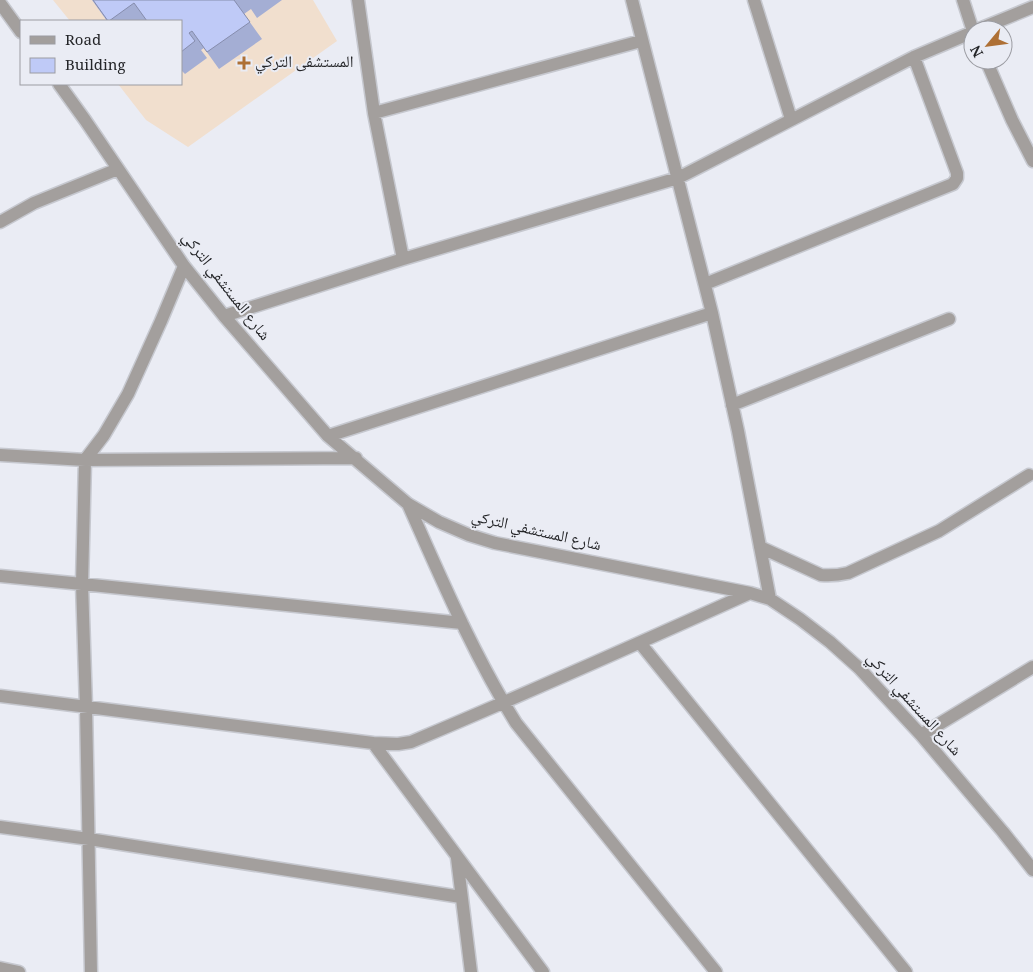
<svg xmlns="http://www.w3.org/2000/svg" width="1033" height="972" font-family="Georgia,'Noto Naskh Arabic',serif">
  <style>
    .medical { fill: #f1dfce }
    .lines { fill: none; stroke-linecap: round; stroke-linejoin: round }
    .minor-casing { stroke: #c6c8cf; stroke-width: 15 }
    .minor { stroke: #a39f9d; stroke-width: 12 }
    .wall { fill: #a4aed4 }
    .building { fill: #bfcaf7; stroke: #868dad }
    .poi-dot { fill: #ae7035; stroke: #eaecf4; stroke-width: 2 }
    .labels { text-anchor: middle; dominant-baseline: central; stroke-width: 4; stroke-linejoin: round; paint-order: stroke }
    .poi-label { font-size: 16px; fill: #242528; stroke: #eaecf4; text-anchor: start }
    .street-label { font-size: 16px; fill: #242528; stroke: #eaecf4 }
  </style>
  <rect width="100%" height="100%" fill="#eaecf4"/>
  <path class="medical" d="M53,0H313L337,41L188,147L146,120L118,84H181V21H70Z"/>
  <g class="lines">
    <defs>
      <path id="minor" d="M358,0L374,113L403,259
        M632,0L712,313L738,431L770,599
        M754,0L791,119
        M963,0L973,31
        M0,3L21,32
        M977,30L1033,7
        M986,60L1012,120L1033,161
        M59,84L85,120L184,266L224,316L328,436L408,504L439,522L469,535L495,543L750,593L770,599L800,619L830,642L859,668L921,735L1003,832L1033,870
        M374,113L641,41
        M0,222L34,203L118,169
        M705,284L953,184L957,178V173L914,57
        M224,316L403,259L678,178L914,57L973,32
        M732,405L949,319
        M328,436L712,313
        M0,455L85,460L356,458
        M408,504C441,578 473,654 516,723L716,972
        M760,547L821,575C831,576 839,575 848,573L939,531L1029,475
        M0,576L82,584L462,623
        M640,643L906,972
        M0,696L373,743L398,744L411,742C525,694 637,644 750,593
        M921,735L1033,667
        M373,743L543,972
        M0,827L89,839L461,897
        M457,858L471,972
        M0,968L19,972
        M91,972L86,707L82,584L85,460L104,435L128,394L161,321L184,266"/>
    </defs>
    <use href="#minor" class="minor-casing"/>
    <use href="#minor" class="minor"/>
  </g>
  <path class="wall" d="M92,0H282L257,18L251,9L244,14L262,39L219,69L204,48L201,50L207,58L185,74L181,70V21L146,20L145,21H107Z"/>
  <path class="building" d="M93,0H234L250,22L207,52L192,31L189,33L195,41L181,52V21H147L134,3L109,21H108Z"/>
  <path class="poi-dot" d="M241.5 55.5h5v5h5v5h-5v5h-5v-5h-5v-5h5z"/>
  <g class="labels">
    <g class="poi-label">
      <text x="255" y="63">المستشفى التركي</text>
    </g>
    <g class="street-label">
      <text transform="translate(225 287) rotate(52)">شارع المستشفي التركي</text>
      <text transform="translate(536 532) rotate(13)">شارع المستشفي التركي</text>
      <text transform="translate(913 705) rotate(48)">شارع المستشفي التركي</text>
    </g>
  </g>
  <rect x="20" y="20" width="162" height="65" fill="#eaecf4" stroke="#9b9ca2"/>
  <rect x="30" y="36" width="25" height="8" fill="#a39f9d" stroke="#9b9ca2"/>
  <text x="65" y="45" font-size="15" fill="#242528">Road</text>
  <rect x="30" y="58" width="25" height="15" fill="#bfcaf7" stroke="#9b9ca2"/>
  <text x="65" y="70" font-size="15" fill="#242528">Building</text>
  <g transform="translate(988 45) rotate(241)"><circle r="24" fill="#eaecf4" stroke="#9b9ca2"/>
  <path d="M0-4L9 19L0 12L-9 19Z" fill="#ae7035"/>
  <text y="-8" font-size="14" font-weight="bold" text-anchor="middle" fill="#242528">N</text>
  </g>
</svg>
